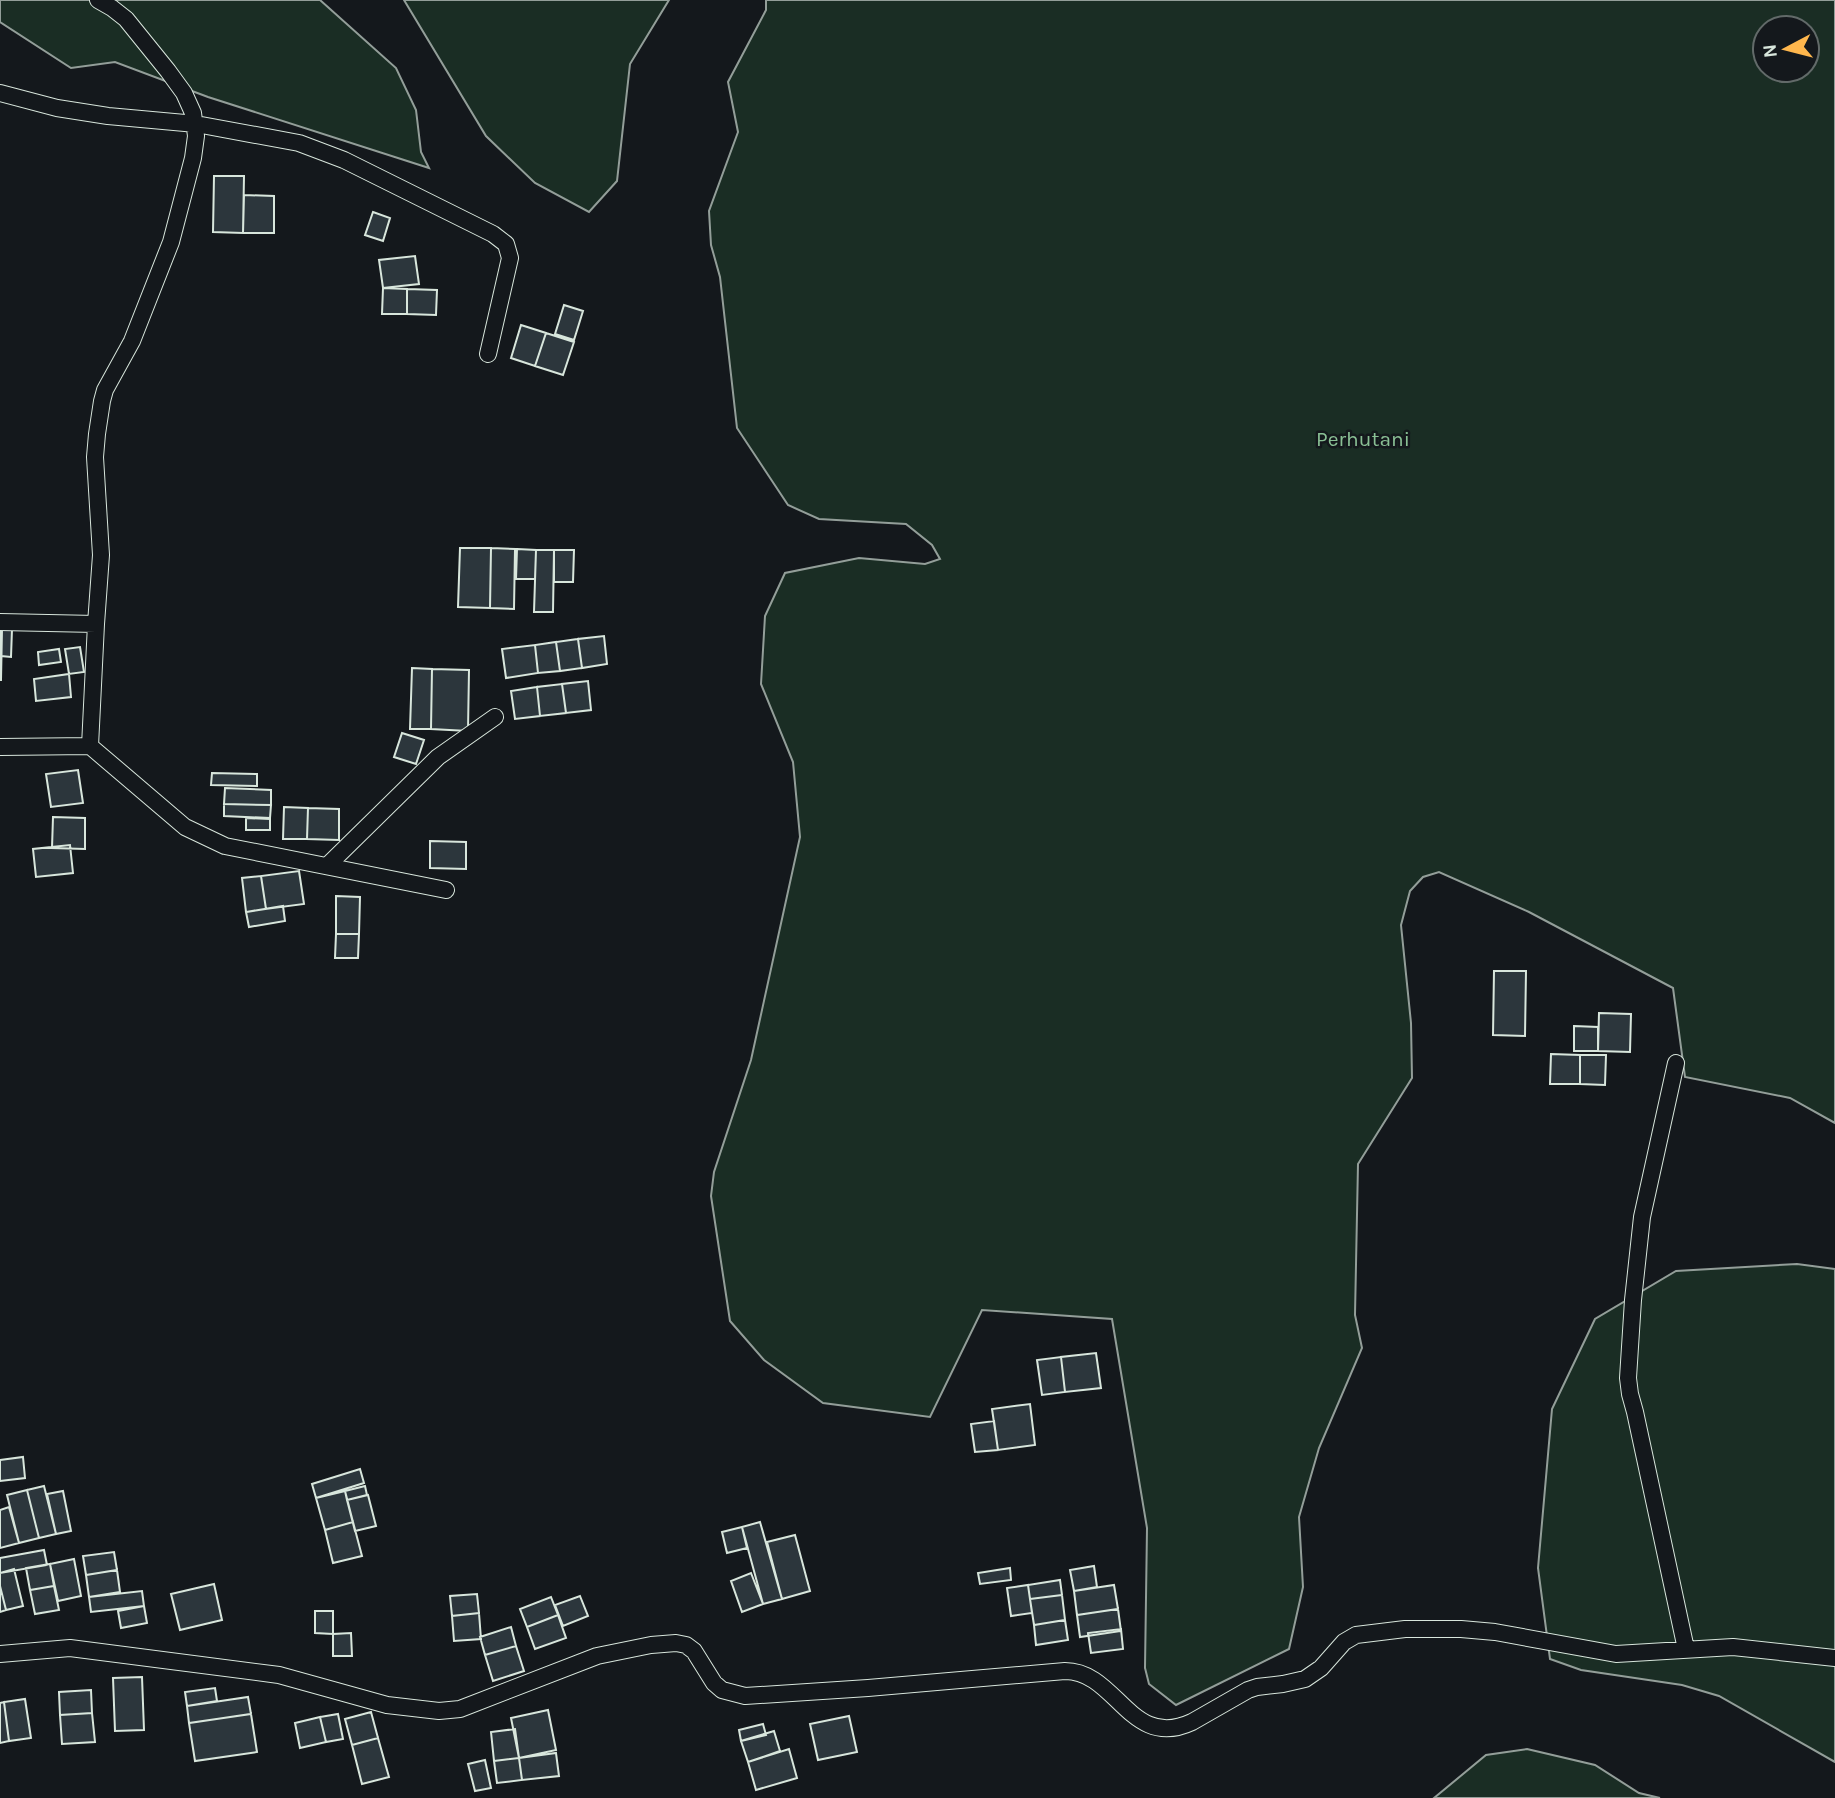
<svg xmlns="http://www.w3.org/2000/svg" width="1835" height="1798" font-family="Karla,sans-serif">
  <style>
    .green { fill: #1a2d24; stroke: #939e99; stroke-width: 2; fill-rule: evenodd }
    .building { fill: #2c363c; stroke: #d8e6dc; stroke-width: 2 }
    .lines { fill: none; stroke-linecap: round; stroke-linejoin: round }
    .street-casing { stroke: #d8e6dc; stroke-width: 18 }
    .street { stroke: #14181c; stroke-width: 16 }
    .labels { text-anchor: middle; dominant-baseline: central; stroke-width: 5; stroke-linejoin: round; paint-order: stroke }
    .park-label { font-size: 21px; fill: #8ac095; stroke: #14181c }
  </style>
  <rect width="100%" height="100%" fill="#14181c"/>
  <path class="green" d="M0,0H320L396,68L416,110L421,152L429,168L208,97L115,62L71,68L0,22Z
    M404,0H669L630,64L617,181L589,212L535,183L486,136Z
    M766,0H1835V1123L1790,1098L1685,1077L1673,988L1529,912L1439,872L1423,877L1410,891L1401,925L1411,1023L1412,1078L1358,1164L1355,1315L1362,1348L1319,1448L1299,1517L1303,1587L1289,1649L1176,1705L1149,1684L1145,1668L1147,1528L1112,1319L982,1310L930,1417L823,1403L764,1360L730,1321L711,1196L714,1172L751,1060L800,837L793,762L761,684L765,616L785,573L859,558L925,564L940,559L932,545L906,524L819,519L788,505L737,428L720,277L711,245L709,211L738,132L728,82L766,10ZM1765,28H1807V70H1765Z
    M1797,1264L1835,1269V1762L1719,1696L1682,1685L1581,1670L1550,1659L1538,1568L1552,1409L1595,1319L1676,1271Z
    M1527,1749L1595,1765L1639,1793L1660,1798H1434L1486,1755Z"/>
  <path class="building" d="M214,176H244L243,233L213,232Z
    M244,195L274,196V233H243Z
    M373,212L390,218L383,241L365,235Z
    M415,256L419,284L383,288L379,260Z
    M383,288L407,289V314H382Z
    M407,289L437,290L436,315L407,314Z
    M564,305L583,311L574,340L555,334Z
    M521,325L546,333L535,366L511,358Z
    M546,333L574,342L563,375L535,366Z
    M460,548H491L490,608L458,607Z
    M491,548L515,549L514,609L490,608Z
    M517,549L536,550L535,579H516Z
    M536,550H554L553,612H534Z
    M554,550H574L573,582H554Z
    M0,629H2L1,680H0Z
    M2,629H12L11,657L1,656Z
    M604,636L607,664L582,668L578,639Z
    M578,639L582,668L560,671L556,642Z
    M556,642L560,671L538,673L535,645Z
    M535,645L538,673L506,678L502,649Z
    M80,647L84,672L69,674L65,649Z
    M59,649L61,662L39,665L38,652Z
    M412,668L432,669L431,729H410Z
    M432,669L469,670L468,731L431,729Z
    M69,674L71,697L36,701L34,679Z
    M588,681L591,710L566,713L562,684Z
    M562,684L566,713L540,716L537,687Z
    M537,687L540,716L515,719L511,691Z
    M402,733L424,740L416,764L394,757Z
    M78,770L83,803L51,807L46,774Z
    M212,773L257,774V786L211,785Z
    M225,788L271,790V805L224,804Z
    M224,804L271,805L270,818L224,816Z
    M284,807L308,808L307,839H283Z
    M308,808L339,809V840L307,839Z
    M53,817L85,818V849L52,848Z
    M246,818L270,819V830H246Z
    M430,841L466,842V869L430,868Z
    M70,845L73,873L36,877L33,849Z
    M299,871L304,904L266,909L261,876Z
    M261,876L266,909L246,912L242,878Z
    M336,896L360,897L359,934H336Z
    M283,906L285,921L249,927L246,912Z
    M336,934H359L358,958H335Z
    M1494,971H1526L1525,1036L1493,1035Z
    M1599,1013L1631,1014L1630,1052L1598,1051Z
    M1574,1026L1598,1027V1051H1574Z
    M1551,1054L1580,1055V1084H1550Z
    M1580,1055H1606L1605,1085L1580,1084Z
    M1096,1353L1101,1388L1065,1392L1061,1357Z
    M1061,1357L1065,1392L1042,1395L1037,1360Z
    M1030,1404L1035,1445L998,1450L992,1409Z
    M994,1421L998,1450L975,1452L971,1424Z
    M23,1457L25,1478L0,1481V1460Z
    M360,1469L364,1483L316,1498L312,1484Z
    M44,1486L56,1534L39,1538L27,1490Z
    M365,1486L367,1495L347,1500L345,1491Z
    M27,1490L39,1538L19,1543L7,1495Z
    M63,1491L71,1531L56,1534L47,1494Z
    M345,1491L353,1522L325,1530L316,1498Z
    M368,1495L376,1526L355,1531L347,1500Z
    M9,1507L19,1543L0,1548V1510Z
    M353,1522L362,1556L333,1563L325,1530Z
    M760,1522L782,1599L763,1604L742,1527Z
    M742,1527L747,1548L727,1553L722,1532Z
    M795,1535L810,1591L782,1599L767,1542Z
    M44,1550L47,1565L0,1573V1558Z
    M114,1552L117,1570L86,1575L83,1556Z
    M74,1559L81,1596L58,1601L50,1564Z
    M50,1564L54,1586L30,1590L26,1568Z
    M1094,1566L1097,1587L1074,1591L1070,1570Z
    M1010,1568L1011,1580L980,1584L978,1573Z
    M14,1569L23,1606L6,1610L0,1586V1573Z
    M117,1570L120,1592L89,1597L86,1575Z
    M751,1573L763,1604L742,1612L731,1581Z
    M1060,1580L1062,1595L1030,1599L1028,1585Z
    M214,1584L222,1620L180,1630L171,1594Z
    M1028,1585L1032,1613L1011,1616L1007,1588Z
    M1114,1585L1118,1609L1077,1615L1074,1591Z
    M0,1586L6,1610L0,1612Z
    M54,1586L59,1610L35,1614L30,1590Z
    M142,1591L144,1606L91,1612L89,1597Z
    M477,1594L479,1613L452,1616L450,1596Z
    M1062,1595L1065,1620L1034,1625L1030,1599Z
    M580,1596L588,1616L563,1626L555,1605Z
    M551,1597L558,1615L527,1627L520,1609Z
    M144,1606L147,1623L121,1628L118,1611Z
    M1118,1609L1121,1631L1080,1637L1077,1615Z
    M315,1611H333V1634L315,1633Z
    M479,1613L481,1639L454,1641L452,1616Z
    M558,1615L566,1638L535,1649L527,1627Z
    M1065,1620L1068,1640L1036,1645L1034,1625Z
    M511,1627L516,1646L485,1655L480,1637Z
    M1121,1629L1123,1649L1091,1653L1088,1633Z
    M351,1633L352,1656H333V1634Z
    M516,1646L524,1671L493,1681L485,1655Z
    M142,1677L144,1730L115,1731L113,1678Z
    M215,1688L217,1701L187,1706L185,1692Z
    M91,1690L92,1713L60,1715L59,1692Z
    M248,1697L251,1714L189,1723L187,1706Z
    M25,1699L31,1738L9,1741L4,1702Z
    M4,1702L9,1741L0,1743V1703Z
    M548,1710L556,1750L519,1758L511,1718Z
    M371,1712L378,1738L352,1745L345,1719Z
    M92,1713L95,1742L62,1744L60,1715Z
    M251,1714L257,1752L195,1761L189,1723Z
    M338,1714L343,1739L326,1742L320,1717Z
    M849,1716L857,1752L818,1760L810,1724Z
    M320,1717L326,1742L300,1748L295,1723Z
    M763,1724L766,1735L741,1741L739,1730Z
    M515,1729L519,1758L494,1761L491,1732Z
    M774,1731L780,1751L748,1762L741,1741Z
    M378,1738L389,1777L362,1784L352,1745Z
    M789,1749L797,1778L756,1790L748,1762Z
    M556,1753L559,1776L522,1780L519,1758Z
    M519,1758L522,1780L497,1783L494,1761Z
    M485,1760L491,1788L475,1791L468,1764Z"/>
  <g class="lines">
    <defs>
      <path id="street" d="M0,93L57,108L108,116L196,124L299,143L344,160L493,234L506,244L510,258L488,354
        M0,622L96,624
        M90,746L96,624L101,555L95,457L97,434L102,401L105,390L132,341L171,242L193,158L196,136L193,113L184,93L168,71L126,19L112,8L98,0
        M0,747L90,746L185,827L225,846L446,890
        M327,866L438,757L495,717
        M1676,1063L1642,1217L1633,1300L1628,1378L1630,1394L1635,1412L1686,1649
        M0,1654L70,1648L279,1675L387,1705L439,1711L460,1709L597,1656L651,1645L676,1643L686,1645L694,1651L714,1683L722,1690L745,1696L868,1688L1065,1671C1117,1671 1130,1751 1192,1722L1248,1690L1257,1687L1283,1684L1305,1679L1321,1668L1344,1642L1356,1635L1405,1629H1461L1495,1632L1616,1654L1733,1647L1835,1658"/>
    </defs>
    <use href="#street" class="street-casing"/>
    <use href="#street" class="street"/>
  </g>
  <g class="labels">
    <g class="park-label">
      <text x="1363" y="439">Perhutani</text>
    </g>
  </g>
  <g transform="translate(1786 49) rotate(263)"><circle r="33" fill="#14181c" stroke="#626a69" stroke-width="2"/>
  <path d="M0-5L12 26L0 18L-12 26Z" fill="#ffb74d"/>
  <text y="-10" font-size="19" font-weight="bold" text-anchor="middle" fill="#d8e6dc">N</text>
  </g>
</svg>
